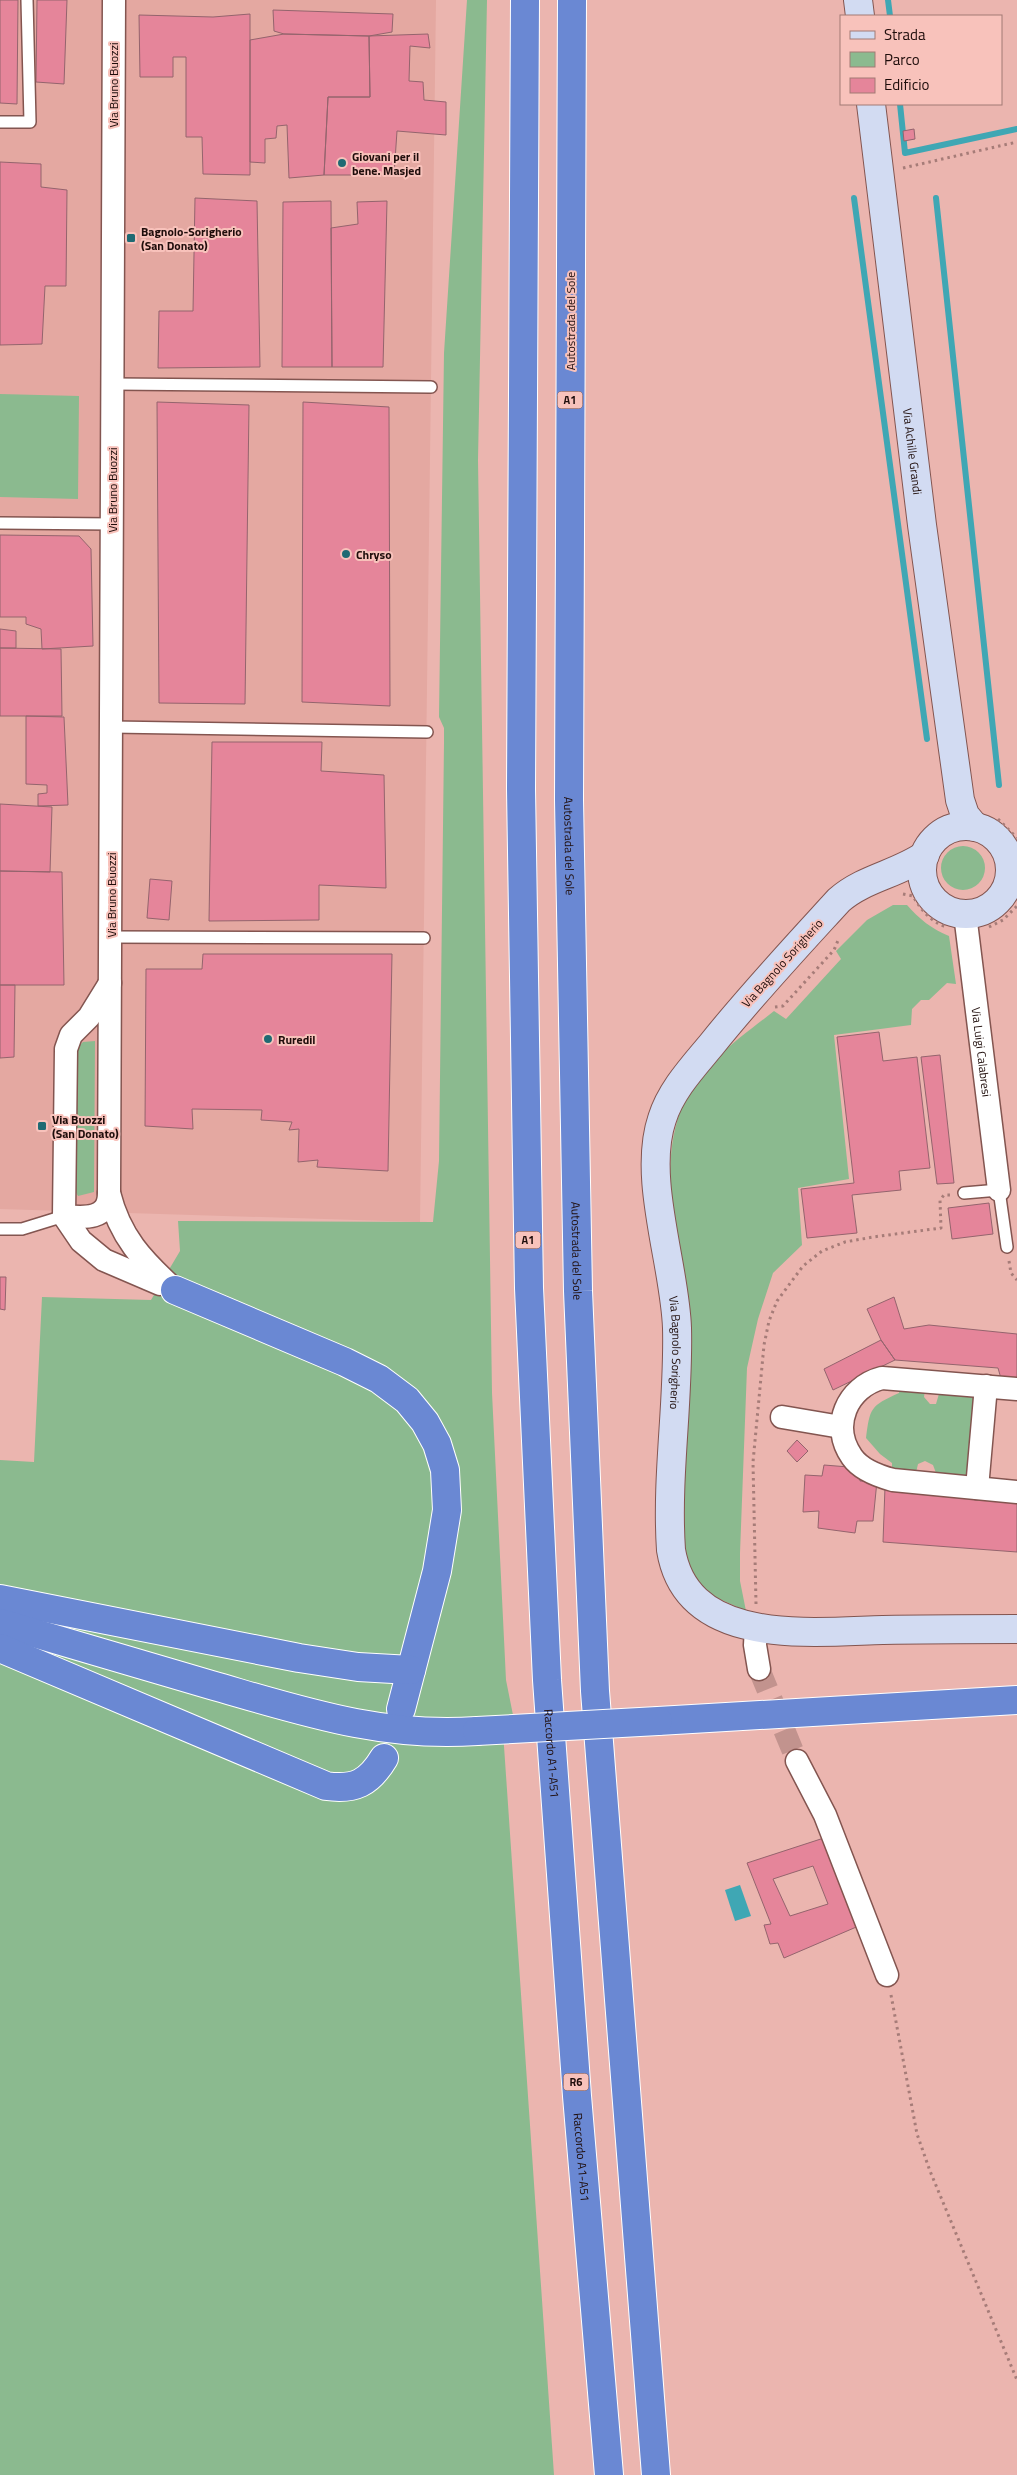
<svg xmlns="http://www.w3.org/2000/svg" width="1017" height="2475" font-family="'Titillium Web',sans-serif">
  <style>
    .built { fill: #e4a8a1 }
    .green { fill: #8bba8f }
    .water { fill: #3fa7b4 }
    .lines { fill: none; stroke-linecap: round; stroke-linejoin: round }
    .stream { stroke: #3fa7b4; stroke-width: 6 }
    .building { fill: #e5859a; stroke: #94646d; fill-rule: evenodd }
    .street-tunnel { stroke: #c2938e; stroke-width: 22; stroke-dasharray: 22 11; stroke-linecap: butt }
    .lane-casing { stroke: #835550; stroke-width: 14 }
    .street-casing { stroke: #835550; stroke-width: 25 }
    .secondary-casing { stroke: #835550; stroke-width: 30 }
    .highway-casing { stroke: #fff; stroke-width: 30 }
    .path { stroke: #a67c78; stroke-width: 3; stroke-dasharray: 2.5 4; stroke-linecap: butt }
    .lane { stroke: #fff; stroke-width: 11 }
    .street { stroke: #fff; stroke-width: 22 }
    .secondary { stroke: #d2dbf2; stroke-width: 28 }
    .highway { stroke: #6a88d3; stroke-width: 28 }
    .highway-bridge-casing { stroke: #fff; stroke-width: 30; stroke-linecap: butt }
    .highway-bridge { stroke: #6a88d3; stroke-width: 28 }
    .poi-dot { fill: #1f6a73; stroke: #f8c2bb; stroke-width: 2 }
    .labels { text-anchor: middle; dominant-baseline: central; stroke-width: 4; stroke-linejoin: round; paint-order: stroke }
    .shield { fill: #f8c2bb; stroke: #604340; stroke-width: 1 }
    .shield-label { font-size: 11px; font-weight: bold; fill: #1f0d0b }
    .street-label { font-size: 12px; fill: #1f0d0b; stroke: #f8c2bb }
    .poi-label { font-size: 12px; font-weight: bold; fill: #1f0d0b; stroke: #f8c2bb; text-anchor: start }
  </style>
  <rect width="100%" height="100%" fill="#ebb5af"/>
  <path class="built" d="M0,0H436L420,1222L0,1209Z"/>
  <path class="green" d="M467,0H487L478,460L492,1393L506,1680L513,1715L502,1717L554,2475H0V1460L34,1462L42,1297L151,1300L180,1251L178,1221L433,1222L439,1161L444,743V728L439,717L444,353Z
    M0,394L79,396L78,499L0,497Z
    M941 868a22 22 0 1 1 44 0a22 22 0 1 1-44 0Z
    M893,905H907C919,919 932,929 949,936L956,984L947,983L929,1000H921L912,1009L911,1025L834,1035L849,1179L798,1188L802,1245L773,1273L758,1319L747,1368L740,1553V1581L746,1611L702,1591L685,1560C683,1503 686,1444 686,1386C687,1366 688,1346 687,1326C683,1256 656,1180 680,1112C696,1067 739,1039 774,1011L786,1019L841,959L836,951L867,920Z
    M95,1041L94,1192L78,1196L74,1189L75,1050L83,1042Z
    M900,1381L925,1390L924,1397L930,1404H936L941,1387L984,1390L974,1483L936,1473L933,1465L925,1461L918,1464L915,1477L892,1473V1463L880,1454L866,1438C870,1408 870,1406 899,1393Z"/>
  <path class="water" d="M740,1885L751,1916L735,1921L725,1890Z"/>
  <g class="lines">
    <path class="stream" d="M888,0L890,16
      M900,104L905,153L1017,129
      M854,198L927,739
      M936,198L999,785"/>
  </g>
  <path class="building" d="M0,0H18L17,104L0,103Z
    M37,0H67L64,84L36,82Z
    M273,10L393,14L392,32L369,36L284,34L274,31Z
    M250,14V175L203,174L202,137H186V57H173V77H140L139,15L213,17Z
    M284,34L369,36L370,97H328L324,175L289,178L287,125L277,126L276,138L265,139V163L250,162V40Z
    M428,34L430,48L410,46L409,81L423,82L424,100L446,102V135L397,131L394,175H324L328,97H370L369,36Z
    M914,129L915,139L904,141L903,131Z
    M0,162L41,164V187L67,190L66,286H45L42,344L0,345Z
    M195,198L257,201L260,367L158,368L159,311H193Z
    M331,201L332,367H282L283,202Z
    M387,201L383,367H332L331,228L358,224L357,202Z
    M157,402L249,405L245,704L159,703Z
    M303,402L389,407L390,706L302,702Z
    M0,535L79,536L91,549L93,646L42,649L41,629L26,624V617H0Z
    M0,629L16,631V648H0Z
    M0,648L61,649L62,716H0Z
    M26,716L64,717L68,805L38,806V794L47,793V785L26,784Z
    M212,742H322L321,771L384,775L386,888L319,885V920L209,921Z
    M0,804L52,807L50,872L0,871Z
    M0,871L62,872L64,985H0Z
    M150,879L172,881L169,920L147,918Z
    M203,954H392L388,1171L317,1167L318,1160L298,1162L299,1129L289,1130L292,1122L261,1120L262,1110L192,1109L193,1129L145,1126L146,969H202Z
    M0,985H15L14,1057L0,1058Z
    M879,1032L883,1061L917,1057L930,1168L899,1171L901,1190L852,1195L857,1233L807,1238L801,1189L854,1183L837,1037Z
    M940,1055L954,1183L937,1184L921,1057Z
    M989,1203L993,1234L952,1239L948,1208Z
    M0,1277H6L5,1310L0,1309Z
    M894,1297L904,1329L929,1325L1017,1334V1384L1002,1382L998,1368L895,1360L881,1340L867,1309Z
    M881,1340L895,1360L833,1390L824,1369Z
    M797,1440L808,1451L797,1462L787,1451Z
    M824,1465L861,1468L860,1481H877L873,1521H857L855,1533L818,1528L819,1511L803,1512L805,1475L822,1476Z
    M885,1487L1017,1499V1552L883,1542Z
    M830,1836L861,1925L784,1958L778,1943L770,1944L764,1925L771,1924L747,1863ZM813,1866L828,1904L790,1916L773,1879Z"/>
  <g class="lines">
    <path class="street-tunnel" d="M759,1669L797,1761"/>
    <defs>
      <path id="lane" d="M0,122H30L27,0
        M113,384L431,387
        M0,523L112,524
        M112,727L427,732
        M111,937L424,938
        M964,1193L999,1190L1007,1247
        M0,1229H22L64,1216"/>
      <g id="street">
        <path d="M114,0L109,1193C120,1237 142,1260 175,1290"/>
        <path id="s1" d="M965,914L999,1190"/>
        <path d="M110,983L89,1017L71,1035L66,1049L64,1216L81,1241L104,1260L160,1284"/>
        <path d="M64,1216C84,1218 109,1220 109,1193"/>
        <path d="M1017,1389L882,1378C847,1387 830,1426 852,1457C861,1470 878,1476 893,1480L1017,1492"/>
        <path d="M782,1417L841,1427"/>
        <path d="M977,1488L986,1386"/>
        <path d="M756,1627L755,1645L759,1669"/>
        <path d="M797,1761L825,1815L887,1975"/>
      </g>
      <g id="secondary">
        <path d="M858,0L860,16"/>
        <path id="s2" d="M871,104L922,525L960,800L965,815L975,827"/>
        <circle cx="966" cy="870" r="44"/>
        <path id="s3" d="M925,855C898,874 864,878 839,900C796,947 752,994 712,1044C693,1067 671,1090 662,1119C642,1178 675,1265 677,1328C679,1402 666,1476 671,1550C687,1647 810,1632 883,1630C928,1629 972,1629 1017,1629"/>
      </g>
      <g id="highway">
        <path id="s4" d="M525,0L521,789L529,1288L547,1680L577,2096L609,2475"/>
        <path id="s5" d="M572,0L569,800L578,1291L595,1691L656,2475"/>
        <path d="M175,1290L345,1362L379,1379L407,1400L425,1422L437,1444L445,1470L447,1510L437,1571L401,1709"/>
        <path d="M0,1599L299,1658L358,1667L411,1670"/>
        <path d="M0,1623C70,1644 141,1664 211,1685C302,1711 381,1738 477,1731"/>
        <path d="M0,1648L326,1786C355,1790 369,1783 384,1758"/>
        <path d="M658,1721L1017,1700"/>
      </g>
    </defs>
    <use href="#lane" class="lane-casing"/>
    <use href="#street" class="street-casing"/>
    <use href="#secondary" class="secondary-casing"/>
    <use href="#highway" class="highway-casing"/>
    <path class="path" d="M903,168L1017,142
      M998,819L1017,838
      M903,894L913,896C921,910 930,921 946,927
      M989,927L1003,920L1017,906
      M775,1007L783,1006L834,950L839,938
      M1009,1261L1011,1273L1017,1280
      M756,1604L753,1462L764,1345L769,1321L777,1301L803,1266L822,1251L845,1242L873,1237L941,1228L940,1200L944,1195H950
      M891,1995L917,2134L930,2171L1017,2380"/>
    <use href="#lane" class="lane"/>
    <use href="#street" class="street"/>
    <use href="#secondary" class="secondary"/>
    <use href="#highway" class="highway"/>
    <defs>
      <path id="highway-bridge" d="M477,1731L658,1721"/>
    </defs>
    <use href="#highway-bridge" class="highway-bridge-casing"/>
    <use href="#highway-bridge" class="highway-bridge"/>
  </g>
  <g class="poi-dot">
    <circle cx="342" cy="163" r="5"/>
    <rect x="126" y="233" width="10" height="10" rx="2.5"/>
    <circle cx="346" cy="554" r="5"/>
    <circle cx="268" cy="1039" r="5"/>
    <rect x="37" y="1121" width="10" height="10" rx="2.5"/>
  </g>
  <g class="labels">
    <g class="shield">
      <rect x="557.5" y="391.5" width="25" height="17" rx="4"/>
      <rect x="515.5" y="1231.5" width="25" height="17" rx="4"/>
      <rect x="563.5" y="2073.5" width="25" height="17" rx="4"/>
    </g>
    <g class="shield-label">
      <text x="570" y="400">A1</text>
      <text x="528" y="1240">A1</text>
      <text x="576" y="2082">R6</text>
    </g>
    <g class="street-label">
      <text transform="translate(113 85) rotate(-90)">Via Bruno Buozzi</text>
      <text transform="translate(570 321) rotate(-90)">Autostrada del Sole</text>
      <text stroke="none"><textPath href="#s2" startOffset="350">Via Achille Grandi</textPath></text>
      <text transform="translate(112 490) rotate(-90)">Via Bruno Buozzi</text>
      <text stroke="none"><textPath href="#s5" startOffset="846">Autostrada del Sole</textPath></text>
      <text transform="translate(111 895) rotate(-90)">Via Bruno Buozzi</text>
      <text transform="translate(782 963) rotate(-48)">Via Bagnolo Sorigherio</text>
      <text stroke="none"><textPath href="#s1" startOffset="139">Via Luigi Calabresi</textPath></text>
      <text stroke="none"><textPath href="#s5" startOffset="1251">Autostrada del Sole</textPath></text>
      <text stroke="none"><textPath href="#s3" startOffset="616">Via Bagnolo Sorigherio</textPath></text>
      <text stroke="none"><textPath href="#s4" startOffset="1754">Raccordo A1-A51</textPath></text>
      <text stroke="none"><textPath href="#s4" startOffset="2159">Raccordo A1-A51</textPath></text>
    </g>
    <g class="poi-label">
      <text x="352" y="156">Giovani per il<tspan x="352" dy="14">bene. Masjed</tspan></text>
      <text x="141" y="231">Bagnolo-Sorigherio<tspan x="141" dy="14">(San Donato)</tspan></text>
      <text x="356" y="554">Chryso</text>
      <text x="278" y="1039">Ruredil</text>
      <text x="52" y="1119">Via Buozzi<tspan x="52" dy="14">(San Donato)</tspan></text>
    </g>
  </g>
  <rect x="840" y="15" width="162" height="90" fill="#f8c2bb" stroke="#a17a75"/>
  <rect x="850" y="31" width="25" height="8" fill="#d2dbf2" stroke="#a17a75"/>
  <text x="884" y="40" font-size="15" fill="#1f0d0b">Strada</text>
  <rect x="850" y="52" width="25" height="15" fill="#8bba8f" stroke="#a17a75"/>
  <text x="884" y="65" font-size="15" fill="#1f0d0b">Parco</text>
  <rect x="850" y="78" width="25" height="15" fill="#e5859a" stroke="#a17a75"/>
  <text x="884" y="90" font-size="15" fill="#1f0d0b">Edificio</text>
</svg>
